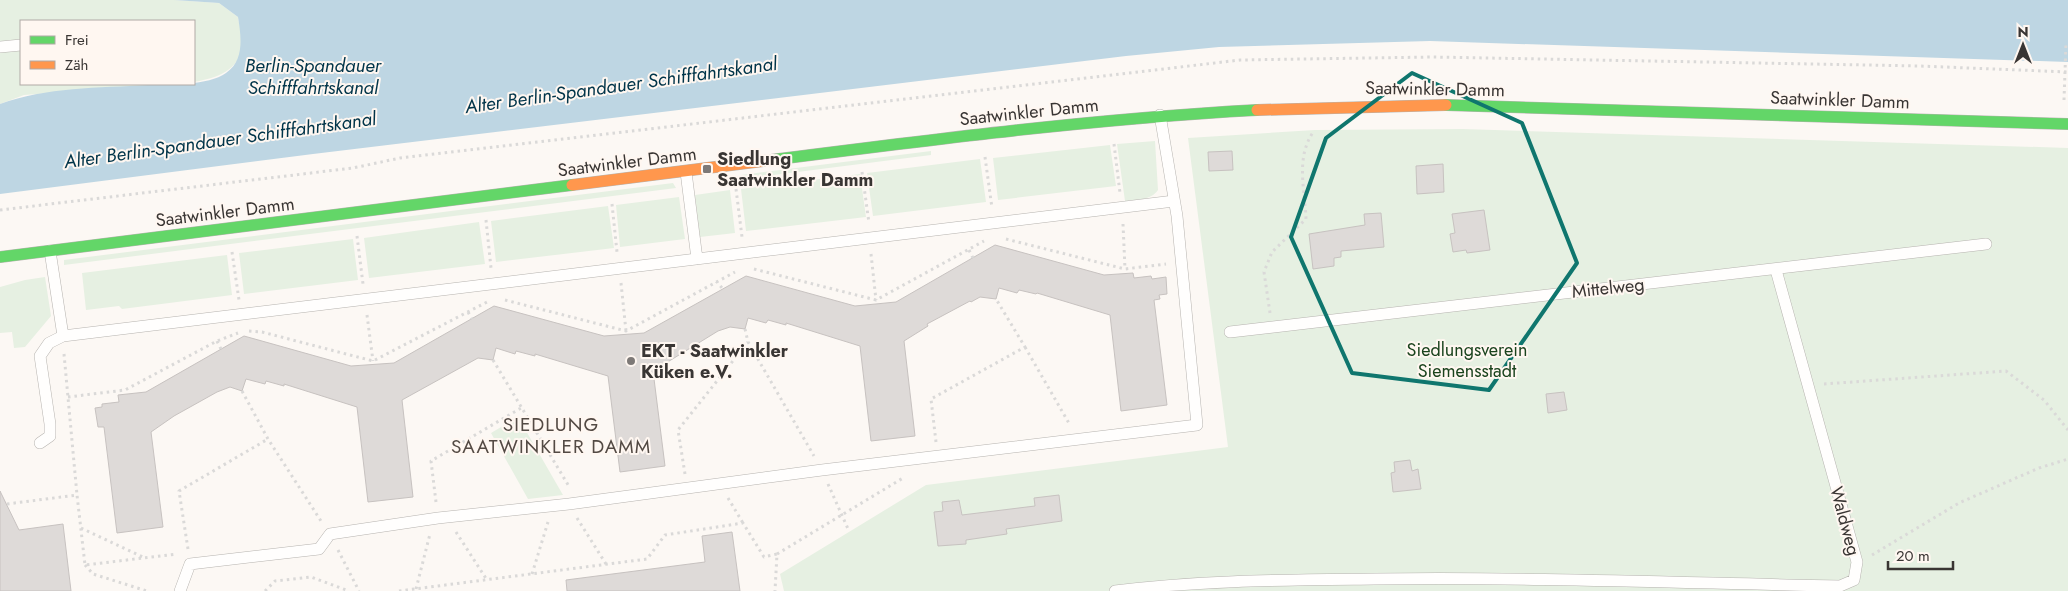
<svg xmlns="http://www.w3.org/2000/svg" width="2068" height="591" font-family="Jost,sans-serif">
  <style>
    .green { fill: #e6f0e2 }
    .water { fill: #bed6e3 }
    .building { fill: #dedad8; stroke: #c7c2c0 }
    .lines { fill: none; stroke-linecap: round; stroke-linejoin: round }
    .lane-casing { stroke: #b6b3af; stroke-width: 12 }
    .fast-casing { stroke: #b6b3af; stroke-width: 12 }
    .slow-casing { stroke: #b6b3af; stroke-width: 12 }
    .path { stroke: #dad9d8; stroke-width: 3; stroke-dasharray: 2.5 4; stroke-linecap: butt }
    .lane { stroke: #fffefd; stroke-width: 11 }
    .fast { stroke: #63d668; stroke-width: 11 }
    .slow { stroke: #ff974d; stroke-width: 11 }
    .marked { fill: none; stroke: #0f766e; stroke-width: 4; stroke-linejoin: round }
    .poi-dot { fill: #7d7977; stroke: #fff7f1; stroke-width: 2 }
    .labels { text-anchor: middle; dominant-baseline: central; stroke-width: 4; stroke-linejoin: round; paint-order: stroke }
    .street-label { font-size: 18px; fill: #393533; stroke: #fff7f1 }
    .poi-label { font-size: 18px; font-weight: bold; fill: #393533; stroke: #fff7f1; text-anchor: start }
    .park-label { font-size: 18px; fill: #1a431d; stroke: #fff7f1 }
    .water-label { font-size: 19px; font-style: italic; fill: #003449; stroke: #fff7f1 }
    .neighbourhood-label { font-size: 19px; letter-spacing: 1px; fill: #534a44; stroke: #fff7f1 }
  </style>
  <rect width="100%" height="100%" fill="#fcf8f4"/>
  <path class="green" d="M0,0H174L219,3L238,17C239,25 243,36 242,45C240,71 216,78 194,82V21H21V84H171L24,95L0,104Z
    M1463,129L2068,148V591H784L780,574L926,485L1228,447L1188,138L1315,130Z
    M1155,141L1158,190C1150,201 1138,199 1125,201L1117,144Z
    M1110,145L1116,186L998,200L993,158Z
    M931,151V155L742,179L741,175Z
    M980,159L986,202L873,216L867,173Z
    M860,174L866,217L746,231L741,189Z
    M673,183L676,188L64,265V260Z
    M730,190L735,233L700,237L695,195Z
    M679,197L685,239L620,247L616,205Z
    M608,206L614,248L496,262L491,221Z
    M479,222L485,264L369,278L364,238Z
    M353,239L358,280L244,294L239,253Z
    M227,255L232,295L122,309L119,306L86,310L82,273Z
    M45,277L51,316L25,347L14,348L12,332L0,333V287L25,280Z
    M518,417L563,495L528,499L491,433Z"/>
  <path class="water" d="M174,0H2068V62L1430,41L1219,47L1126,56L313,154L0,194V104C46,87 99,88 148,85C170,84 208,86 226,73C245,60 241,36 238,17L219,3Z"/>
  <path class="building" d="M1232,151L1233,170L1209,171L1208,152Z
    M1443,164L1444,192L1417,194L1416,166Z
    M1484,210L1490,250L1467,253L1466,250L1453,252L1450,234L1455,233L1452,214Z
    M1381,213L1384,247L1341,251V257L1334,258V266L1313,269L1309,234L1365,225L1364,214Z
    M995,245L1104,275L1133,273L1134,278L1151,276L1152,279L1166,277L1167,294L1159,295L1160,299L1154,300L1167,405L1121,411L1110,315L1037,293L1036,294L1019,290L1017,293L999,288L996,299L980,297L971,302L970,301L927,324L928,326L904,341L915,436L871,441L860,346L786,323V325L768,320L766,323L748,318L745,329L730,327L718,331L653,371L665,466L620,472L608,376L535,354V356L516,351L515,354L496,348L493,360L478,358L402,400L413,497L368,502L357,407L284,384V386L266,381L265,384L246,379L242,391L230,387L217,392L174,416L151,432L163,527L117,533L104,427H98L95,408L102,407V404L119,402L118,395L146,392L244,336L351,366L394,363L494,306L604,336L644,333L746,276L855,306L896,302Z
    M1564,392L1567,410L1548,413L1546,394Z
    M1410,460L1412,471L1418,469L1421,489L1393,492L1391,473L1395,472L1394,462Z
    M0,491L19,530L63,524L71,591H0Z
    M1059,495L1062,521L1006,529L1007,534L966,540V544L938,546L934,512L943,511L942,502L959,500L962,515L1035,506L1034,498Z
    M732,532L740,591H567L566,580L705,562L702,536Z"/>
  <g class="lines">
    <defs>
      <path id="lane" d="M0,47L21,45
        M686,172L697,259
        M50,251L63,336
        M1230,332L1986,244
        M40,443L50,436V424L40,356L49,343L63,336L1174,201
        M180,591L190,564L319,549L330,534L438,518L569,504L822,470L1197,425L1177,216L1160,115
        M1115,591C1201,580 1288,580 1375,579C1530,577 1685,583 1840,586L1854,580L1857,562L1776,270"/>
      <path id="fast" d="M1446,105L2068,124
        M763,161C928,140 1091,119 1257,110
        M0,257L572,185"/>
      <path id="slow" d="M1257,110L1446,105
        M572,185L763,161"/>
    </defs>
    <use href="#lane" class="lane-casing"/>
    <use href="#fast" class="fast-casing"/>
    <use href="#slow" class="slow-casing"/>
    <path class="path" d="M2064,100L2066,43
      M1114,144L1120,193
      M985,157L992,208
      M862,172L869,223
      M736,189L742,237
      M612,204L617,252
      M0,210L353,168L400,158L1240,60L1433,57L1920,66L2068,72
      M486,220L491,268
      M1123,224L1125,269
      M357,236L363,284
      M1006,239L1125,269L1166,264
      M969,250L973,258
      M232,252L239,300
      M871,254L876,300
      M754,269L876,300L984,241
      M716,281L723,289
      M621,283L626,331
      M505,300L626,331L735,272
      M468,312L472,319
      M1270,313L1264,272L1272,252L1306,219C1305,190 1295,157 1314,131
      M367,315L373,361
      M745,329L748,342L814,456
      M249,331L262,332L373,361L487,302
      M217,341L221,349
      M1025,347L1070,425
      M64,354L77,495
      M493,360L570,488
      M1824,384L2006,371L2044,400L2068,430
      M242,391L268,439L321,521
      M68,397L125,390L217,341L238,333
      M936,442L931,399L1025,347L996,299
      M685,474L678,430L748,342
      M828,484L849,531
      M728,498L743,523
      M436,502L431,461L521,408
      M7,504L77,495L85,565L177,554
      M577,518L606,564
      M81,528L145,558
      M456,532L487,580
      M188,549L179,491L268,439
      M338,550L359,591
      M777,554L903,478
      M1872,555L1959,503L2039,468L2068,459
      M85,565L93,574L147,591
      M532,574L548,522
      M416,589L430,534
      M265,591L275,581L311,577L349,591
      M399,591L647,559L665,535L743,523L764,557L777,554L775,591"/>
    <use href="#lane" class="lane"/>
    <use href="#fast" class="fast"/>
    <use href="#slow" class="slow"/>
  </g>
  <path class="marked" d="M1412,73L1522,123L1577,263L1489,390L1352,373L1291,237L1326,138Z"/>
  <g class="poi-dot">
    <rect x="702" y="164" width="10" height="10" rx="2.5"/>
    <circle cx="631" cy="361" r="5"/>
  </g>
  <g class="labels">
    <g class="street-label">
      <text transform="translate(1435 89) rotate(1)">Saatwinkler Damm</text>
      <text transform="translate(1840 100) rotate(2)">Saatwinkler Damm</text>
      <text transform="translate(1029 112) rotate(-6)">Saatwinkler Damm</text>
      <text transform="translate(627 162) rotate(-7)">Saatwinkler Damm</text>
      <text transform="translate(225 212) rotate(-7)">Saatwinkler Damm</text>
      <text transform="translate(1608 288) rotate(-6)">Mittelweg</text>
      <text transform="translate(1845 521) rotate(75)">Waldweg</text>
    </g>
    <g class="poi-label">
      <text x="717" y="159">Siedlung<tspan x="717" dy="21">Saatwinkler Damm</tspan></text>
      <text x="641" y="351">EKT - Saatwinkler<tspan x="641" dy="21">Küken e.V.</tspan></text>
    </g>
    <g class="park-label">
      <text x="1467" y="350">Siedlungsverein<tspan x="1467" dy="21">Siemensstadt</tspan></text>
    </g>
    <g class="water-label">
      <text x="313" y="65">Berlin-Spandauer<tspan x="313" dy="22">Schifffahrtskanal</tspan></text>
      <text transform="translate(621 85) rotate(-8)">Alter Berlin-Spandauer Schifffahrtskanal</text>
      <text transform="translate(220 140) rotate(-8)">Alter Berlin-Spandauer Schifffahrtskanal</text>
    </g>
    <g class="neighbourhood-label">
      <text x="551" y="424">SIEDLUNG<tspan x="551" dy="22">SAATWINKLER DAMM</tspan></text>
    </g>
  </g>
  <rect x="20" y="20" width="175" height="65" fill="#fff7f1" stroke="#b0a9a5"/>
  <rect x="30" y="36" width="25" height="8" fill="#63d668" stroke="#b0a9a5"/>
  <text x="65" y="45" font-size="15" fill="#393533">Frei</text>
  <rect x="30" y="61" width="25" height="8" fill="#ff974d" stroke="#b0a9a5"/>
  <text x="65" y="70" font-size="15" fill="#393533">Zäh</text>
  <g transform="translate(2023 45)" stroke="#fff7f1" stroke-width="4" paint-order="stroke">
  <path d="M0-4L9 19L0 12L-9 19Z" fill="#393533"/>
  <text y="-8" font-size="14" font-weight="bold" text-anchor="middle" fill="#393533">N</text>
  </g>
  <path d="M1888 561v8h65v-8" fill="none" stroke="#393533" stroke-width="2.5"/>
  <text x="1896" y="561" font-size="15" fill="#393533" stroke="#fff7f1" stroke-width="4" paint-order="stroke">20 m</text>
</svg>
